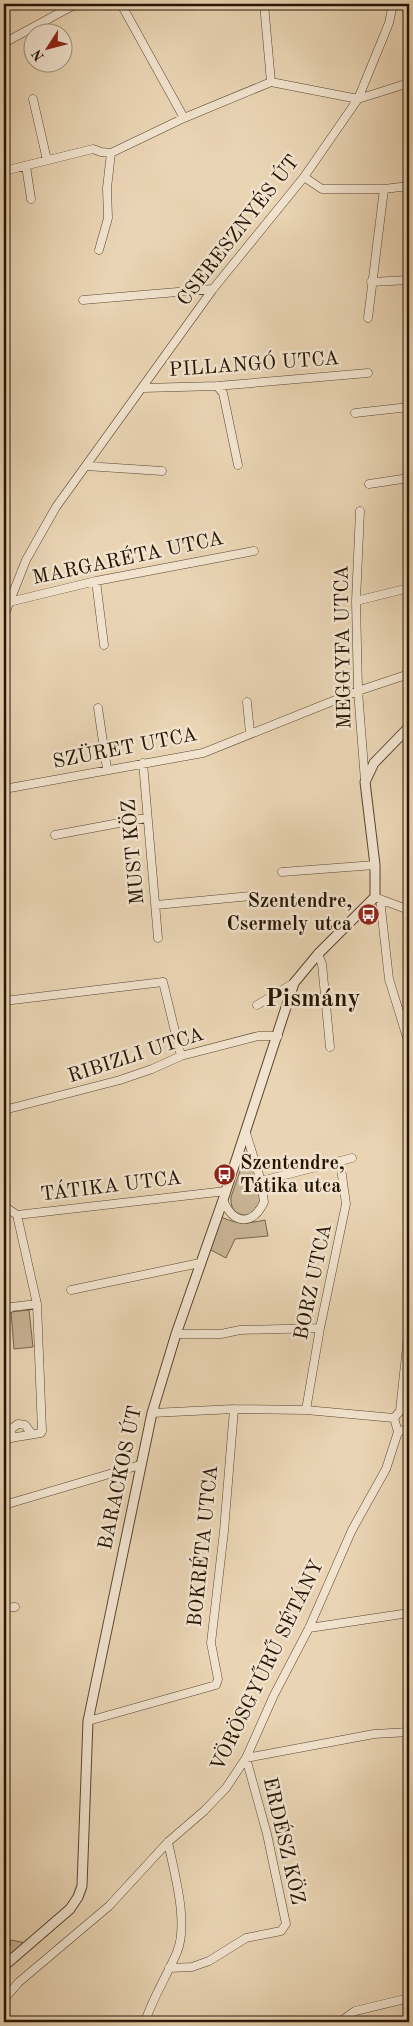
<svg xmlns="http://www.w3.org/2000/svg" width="413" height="2026" font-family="'Old Standard TT',serif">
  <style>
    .green { fill: #c8b495; stroke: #78644c }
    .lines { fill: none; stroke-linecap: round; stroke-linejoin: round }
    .minor-casing { stroke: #584530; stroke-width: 9 }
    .tertiary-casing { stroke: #584530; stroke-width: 11 }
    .minor { stroke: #f1e3ce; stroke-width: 8 }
    .tertiary { stroke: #f1e3ce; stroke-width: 9 }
    .labels { text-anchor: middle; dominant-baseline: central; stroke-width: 5; stroke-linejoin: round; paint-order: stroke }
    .street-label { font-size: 20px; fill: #271504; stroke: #f1e3ce }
    .poi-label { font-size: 20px; font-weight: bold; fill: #271504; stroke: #f1e3ce; text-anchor: end }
    .district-label { font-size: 25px; font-weight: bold; fill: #271504; stroke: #f1e3ce }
  </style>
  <rect width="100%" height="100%" fill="#e9d4b3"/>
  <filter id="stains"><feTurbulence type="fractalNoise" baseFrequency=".004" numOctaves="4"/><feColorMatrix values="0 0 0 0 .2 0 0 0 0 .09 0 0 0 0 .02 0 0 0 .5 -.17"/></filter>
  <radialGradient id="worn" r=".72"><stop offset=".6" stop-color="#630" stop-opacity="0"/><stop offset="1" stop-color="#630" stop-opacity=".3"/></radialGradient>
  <path class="green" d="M248,1148L259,1187L261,1202L250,1215C238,1216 230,1211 231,1197Z
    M221,1217C240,1225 245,1224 265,1220L268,1236L235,1239L226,1258L209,1249Z
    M29,1310L33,1347L14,1349L11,1312Z
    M4,1939H6L5,1944L10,1946L11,1940L26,1943L4,1961Z"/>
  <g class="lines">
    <defs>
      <path id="minor" d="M121,4L184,118L271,82L358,99L409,83
        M264,4L271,82
        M4,43L76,4
        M33,99L47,160
        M26,166L31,199
        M4,171L93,149L101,152L111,153L184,118
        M304,177L322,189H384L409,186
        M99,250L108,218L107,188L111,153
        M371,282L409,280
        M83,300L213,289
        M368,318L384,189
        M217,386L223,393L238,465
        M143,388L217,386L368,373
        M355,413L409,407
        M86,466L162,471
        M369,484L409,478
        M360,511L356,601L358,691L365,781
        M96,581L104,645
        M356,601L409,588
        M9,602L96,581L254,551
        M4,616L26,560L56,507L213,289L304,177L358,99L389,23L393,4
        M247,702L250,733
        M98,708L107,769
        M143,763L158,938
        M4,789L203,753L358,691L409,674
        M55,835L146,818
        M282,872L375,865
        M377,898L409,910
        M380,899L389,979L409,1044
        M156,905L251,896
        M318,954L322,964L330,1047
        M4,1001L163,982L181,1056
        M257,1005L294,983
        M4,1110L120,1080L152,1069L181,1056L258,1036H278
        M340,1161L346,1204L320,1328L306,1410L394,1418
        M261,1181L352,1158
        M223,1200C233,1224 252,1227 264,1202L261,1181L246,1133
        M4,1206L17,1215L226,1191
        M71,1290L200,1263
        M4,1314L11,1307L37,1304
        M176,1334H221L240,1330L320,1328
        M152,1413L234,1409L306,1410
        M398,1432L409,1428
        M12,1438L11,1429L18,1424L25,1425L32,1434
        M4,1439L41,1433L42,1431L37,1304L17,1215
        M4,1505L140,1465
        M4,1608L15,1607
        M309,1628L409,1613
        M88,1721L216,1685L218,1679L211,1643L224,1531L234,1409
        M408,1816H409
        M169,1968L192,1967L209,1961L246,1938L281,1931L286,1924L267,1834L246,1758L374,1734L409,1732
        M4,1999L19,1982L109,1906L168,1842L204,1811L226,1788L246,1758L274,1695L309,1628L352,1530L386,1469L398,1432L394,1418L400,1411L409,1327
        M145,2022C153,1997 167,1976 177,1952C189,1923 174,1872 168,1842
        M340,2022L355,2011L409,1998"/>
      <path id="tertiary" d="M4,1966L70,1909L78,1897L82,1886L88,1721L152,1413L176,1334L223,1200L294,983L318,954L375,897V865L365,782L374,763L409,727"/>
    </defs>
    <use href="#minor" class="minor-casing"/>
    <use href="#tertiary" class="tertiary-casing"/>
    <use href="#minor" class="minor"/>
    <use href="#tertiary" class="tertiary"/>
  </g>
  <defs>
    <symbol id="bus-disc" viewBox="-11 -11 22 22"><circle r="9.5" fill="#8f2418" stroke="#f1e3ce"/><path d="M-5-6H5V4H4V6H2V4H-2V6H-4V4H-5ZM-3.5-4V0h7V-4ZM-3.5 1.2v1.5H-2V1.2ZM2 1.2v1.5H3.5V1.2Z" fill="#fff"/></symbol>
  </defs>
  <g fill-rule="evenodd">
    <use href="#bus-disc" x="356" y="902" width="25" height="25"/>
    <use href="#bus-disc" x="212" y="1162" width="25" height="25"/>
  </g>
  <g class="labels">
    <g class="street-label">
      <text transform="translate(239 231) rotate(-52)">CSERESZNYÉS ÚT</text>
      <text transform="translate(254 365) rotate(-4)">PILLANGÓ UTCA</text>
      <text transform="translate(128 559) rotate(-12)">MARGARÉTA UTCA</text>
      <text transform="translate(344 647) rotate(-91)">MEGGYFA UTCA</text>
      <text transform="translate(125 749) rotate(-11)">SZÜRET UTCA</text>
      <text transform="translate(134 852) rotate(-95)">MUST KÖZ</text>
      <text transform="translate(136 1056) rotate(-18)">RIBIZLI UTCA</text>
      <text transform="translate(111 1187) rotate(-7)">TÁTIKA UTCA</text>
      <text transform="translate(314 1282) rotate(-78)">BORZ UTCA</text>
      <text transform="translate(121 1478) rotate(-78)">BARACKOS ÚT</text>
      <text transform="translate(204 1546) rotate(-84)">BOKRÉTA UTCA</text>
      <text transform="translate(268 1666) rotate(-64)">VÖRÖSGYŰRŰ SÉTÁNY</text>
      <text transform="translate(283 1841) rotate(77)">ERDÉSZ KÖZ</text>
    </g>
    <g class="poi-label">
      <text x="352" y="902">Szentendre,<tspan x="352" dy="23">Csermely utca</tspan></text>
      <text x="240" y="1164" text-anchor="start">Szentendre,<tspan x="240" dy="23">Tátika utca</tspan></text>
    </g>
    <g class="district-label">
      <text x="313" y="999">Pismány</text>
    </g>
  </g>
  <rect width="413" height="2026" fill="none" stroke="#e9d4b3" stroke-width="20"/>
  <rect x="5" y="5" width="403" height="2016" fill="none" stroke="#271504" stroke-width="2.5"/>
  <rect x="10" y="10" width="393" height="2006" fill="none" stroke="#271504"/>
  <g transform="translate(48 48) rotate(234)"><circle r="24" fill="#f1e3ce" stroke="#a0917d"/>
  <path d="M0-4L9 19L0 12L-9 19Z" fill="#8f2418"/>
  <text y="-8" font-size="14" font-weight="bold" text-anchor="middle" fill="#271504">N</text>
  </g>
  <rect width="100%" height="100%" filter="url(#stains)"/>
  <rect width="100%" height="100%" fill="url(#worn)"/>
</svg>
